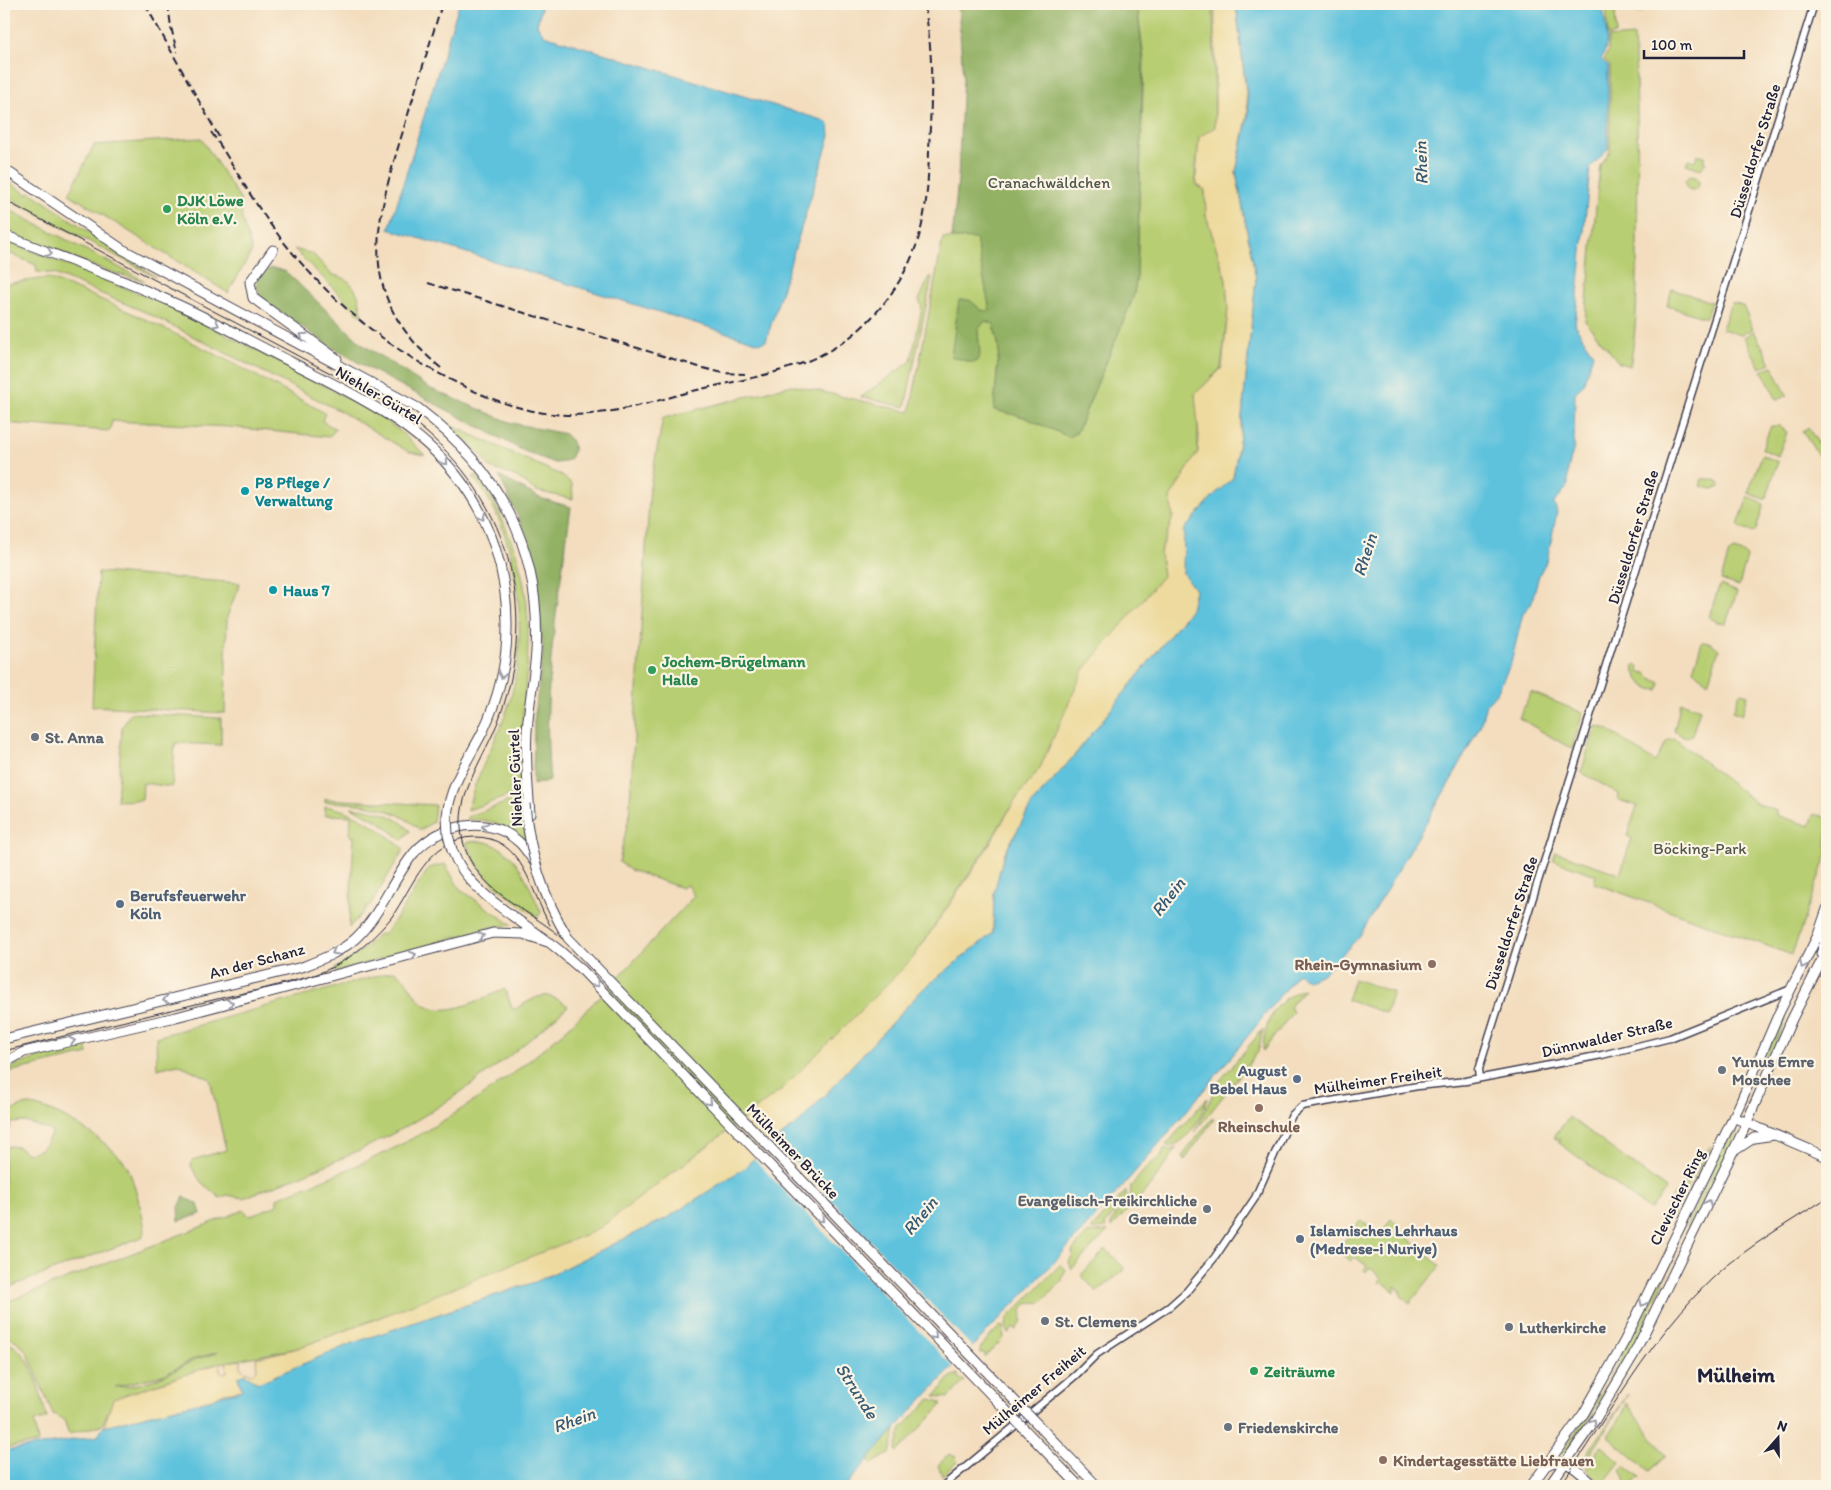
<svg xmlns="http://www.w3.org/2000/svg" width="1831" height="1490" font-family="Itim,sans-serif">
  <style>
    .green { fill: #b8ce72; stroke: #6d7856; fill-rule: evenodd }
    .forest { fill: #92b164; stroke: #5a6a50 }
    .sand { fill: #eeda9e; stroke: #887e6c }
    .water { fill: #5fc2dd; stroke: #40728c }
    .pier { fill: #f3ddbe }
    .lines { fill: none; stroke-linecap: round; stroke-linejoin: round }
    .minor-casing { stroke: #413e4f; stroke-width: 9 }
    .major-casing { stroke: #413e4f; stroke-width: 11 }
    .minor { stroke: #fff; stroke-width: 6 }
    .major { stroke: #fff; stroke-width: 9 }
    .tram { stroke: #22223b; stroke-width: 1 }
    .rail { stroke: #22223b; stroke-width: 2; stroke-dasharray: 8 4; stroke-linecap: butt }
    .major-bridge-casing { stroke: #413e4f; stroke-width: 11; stroke-linecap: butt }
    .major-bridge { stroke: #fff; stroke-width: 9 }
    .oneway { stroke: #9c9ca7 }
    .leisure-dot { fill: #2e9e5b; stroke: #fcf5e5; stroke-width: 2 }
    .culture-dot { fill: #0f9aa8; stroke: #fcf5e5; stroke-width: 2 }
    .worship-dot { fill: #6b7280; stroke: #fcf5e5; stroke-width: 2 }
    .service-dot { fill: #5c6f8a; stroke: #fcf5e5; stroke-width: 2 }
    .education-dot { fill: #8d6e63; stroke: #fcf5e5; stroke-width: 2 }
    .labels { text-anchor: middle; dominant-baseline: central; stroke-width: 4.5; stroke-linejoin: round; paint-order: stroke }
    .street-label { font-size: 16px; fill: #22223b; stroke: #fcf5e5 }
    .park-label { font-size: 16px; fill: #4f564c; stroke: #fcf5e5 }
    .leisure-label { font-size: 16px; font-weight: bold; fill: #27864d; stroke: #fcf5e5; text-anchor: start }
    .culture-label { font-size: 16px; font-weight: bold; fill: #0d838f; stroke: #fcf5e5; text-anchor: start }
    .worship-label { font-size: 16px; font-weight: bold; fill: #5b616d; stroke: #fcf5e5; text-anchor: start }
    .service-label { font-size: 16px; font-weight: bold; fill: #4e5e75; stroke: #fcf5e5; text-anchor: start }
    .education-label { font-size: 16px; font-weight: bold; fill: #785e54; stroke: #fcf5e5; text-anchor: end }
    .water-label { font-size: 18px; font-style: italic; fill: #375a74; stroke: #fcf5e5 }
    .district-label { font-size: 21px; font-weight: bold; fill: #22223b; stroke: #fcf5e5 }
  </style>
  <rect width="100%" height="100%" fill="#fcf5e5"/>
  <filter id="ink" filterUnits="userSpaceOnUse"><feTurbulence type="fractalNoise" baseFrequency=".02" numOctaves="2"/><feDisplacementMap in="SourceGraphic" scale="10" xChannelSelector="R" yChannelSelector="G"/><feConvolveMatrix kernelMatrix="1 2 1 2 8 2 1 2 1" color-interpolation-filters="sRGB"/></filter>
  <filter id="wash" filterUnits="userSpaceOnUse"><feTurbulence type="fractalNoise" baseFrequency=".0096" numOctaves="4" result="noise"/><feDisplacementMap in="SourceGraphic" scale="20" xChannelSelector="R" yChannelSelector="G"/><feGaussianBlur stdDeviation="1.12" result="paint"/><feColorMatrix in="noise" values="0 0 0 0 0 0 0 0 0 0 0 0 0 0 0 0 0 1.4 0 .05"/><feComposite in="paint" operator="in"/></filter>
  <g filter="url(#wash)">
    <rect width="100%" height="100%" fill="#f3ddbe"/>
    <path class="green" d="M1137,4H1213L1215,127L1198,151L1195,176L1197,185L1205,190L1206,215L1226,279L1228,310L1221,368L1195,394L1198,411V452L1170,498L1173,517L1160,553L1163,576L1059,731L1040,768L1014,802L982,855L913,958L781,1090L597,1230L473,1282L298,1348L216,1364L114,1399L102,1425L69,1434L64,1420L53,1414L27,1352L17,1341L4,1336V1303L244,1210L249,1216L277,1205V1198C310,1185 343,1172 376,1157C446,1124 522,1072 578,1018C619,979 655,937 694,896L687,885L682,888L630,870L619,862L629,817L650,486L663,418L792,385L910,412L943,238H976L999,348L994,409L1024,417L1069,437L1077,432L1133,298L1137,276L1144,59ZM218,1352C210,1357 200,1356 192,1361C166,1375 146,1386 115,1387L166,1374L193,1359Z
      M1606,4H1615L1616,33L1608,37Z
      M1622,4H1654L1640,13L1622,8Z
      M1634,36C1638,104 1638,170 1637,238C1637,280 1638,324 1630,366L1619,363L1585,321L1600,165L1610,152V66L1604,60L1608,51V38Z
      M201,138L240,199L242,219L252,251L228,293L69,194L94,145Z
      M1697,155L1705,156L1703,161L1706,162L1701,169L1686,164L1688,159L1695,161Z
      M1685 183a7 7 0 1 1 14 0a7 7 0 1 1-14 0Z
      M4,179L27,194L30,192L156,277L4,196Z
      M4,207L145,281L107,271L4,231Z
      M4,240L170,306L299,372L381,417L401,432L425,455L409,452L340,411L145,312L54,274L37,272L36,265L4,251Z
      M294,249L313,254L332,275C354,277 361,296 361,316Z
      M930,276L932,277L905,407L861,397L911,361L922,308L919,300Z
      M48,278C144,314 235,364 325,413L322,421L336,429L329,437L229,427L112,421L110,431L4,423V284Z
      M1672,289L1711,302L1706,318L1667,306Z
      M1731,303L1743,306L1753,329L1741,335L1722,329Z
      M1754,331L1771,363L1760,368L1744,337Z
      M1772,366L1787,395L1777,400L1762,371Z
      M448,424L561,475L572,484L573,499L536,491L517,477L490,468L483,457Z
      M1771,426H1779L1787,432L1778,456L1762,449Z
      M1808,428L1827,456L1822,461L1802,431Z
      M1762,455L1778,462L1766,499H1764L1748,493Z
      M476,475C488,488 496,505 503,521C539,597 528,655 521,735C520,754 520,773 520,792L468,810C475,774 497,742 508,707C530,639 521,532 473,477Z
      M1702,479H1713L1719,482L1720,486L1719,488L1712,489L1700,486Z
      M1748,497L1764,504L1756,530L1754,532L1742,529L1738,525Z
      M1734,550L1745,554L1747,557L1739,586L1721,580L1729,553Z
      M98,572L240,583L227,617L225,713L92,706Z
      M1721,585L1737,592L1726,623L1717,622L1709,617L1719,586Z
      M1702,642L1711,643L1719,649L1708,683L1693,670Z
      M1638,665L1639,672L1646,673L1649,677L1660,683L1658,690C1644,690 1636,679 1633,666Z
      M1531,692L1583,713L1572,749L1519,718Z
      M1740,693L1748,695L1742,715L1733,711Z
      M1681,702L1700,709L1692,735C1686,739 1680,735 1674,731Z
      M131,713L221,718V745L175,743L172,787L143,783L142,800L117,801L122,727Z
      M1596,726L1607,729L1655,762L1667,741L1673,739L1679,742L1756,803L1776,811V815L1810,826L1814,814L1827,818V853L1792,955L1594,883L1596,875L1553,860L1556,852L1620,874L1632,838L1627,836L1637,806L1618,800L1619,794L1581,772Z
      M521,797L526,840C503,831 499,818 468,820L467,817Z
      M325,799L435,805L433,822L420,830C394,805 359,803 325,802Z
      M325,806C356,811 380,829 404,849L373,901L349,928L354,836H350L351,816L325,815Z
      M351,807C373,810 395,813 410,831L402,840L380,822Z
      M480,841C517,846 527,882 541,912L538,917C508,896 478,877 466,842Z
      M445,864L460,889L512,925L491,927L336,972L335,968L359,953L380,933L383,935L398,916L429,868Z
      M394,971C407,978 409,987 417,997C438,1025 481,998 505,989L513,1010C538,997 543,988 568,1006C519,1050 468,1091 410,1124C357,1155 299,1176 243,1198L227,1195L220,1198L201,1182L191,1166L192,1160L226,1150L210,1079L178,1064L157,1069L156,1037Z
      M1354,979L1393,992L1386,1013L1347,1000Z
      M1304,989L1290,1007L1293,1012L1263,1051C1263,1024 1276,998 1304,989Z
      M1781,1017L1786,1019L1749,1106H1746C1759,1076 1769,1046 1781,1017Z
      M1263,1029L1258,1052L1194,1133L1218,1083Z
      M87,1047L88,1054L4,1073V1071C30,1058 58,1053 87,1047Z
      M1207,1098C1201,1118 1190,1140 1170,1147L1166,1145Z
      M24,1105C48,1102 114,1144 127,1166C132,1175 145,1221 145,1232L142,1237L4,1289V1153L9,1146L19,1147L26,1153C41,1153 47,1144 52,1131L25,1122L11,1123L10,1129L4,1132V1114Z
      M1569,1117L1666,1189L1651,1209H1648L1558,1142L1560,1139L1555,1140V1135Z
      M1211,1119H1214L1184,1161L1183,1155Z
      M1732,1129L1737,1132L1691,1228L1686,1226Z
      M1711,1146L1679,1201L1673,1218L1665,1208L1666,1206Z
      M1165,1148L1168,1151L1177,1148L1151,1185L1111,1228V1222L1130,1198L1131,1186L1148,1166L1160,1157Z
      M1712,1150L1678,1221L1675,1219L1702,1165Z
      M1126,1191V1198L1105,1225L1106,1228L1091,1230Z
      M1391,1219L1401,1227L1399,1230L1440,1266L1410,1303L1401,1296L1400,1290L1395,1286V1292L1384,1283L1379,1282L1382,1278L1370,1268L1366,1272L1364,1270L1367,1266L1355,1257L1351,1261L1340,1252L1339,1247L1348,1237L1347,1236L1350,1235L1360,1221L1381,1233Z
      M1108,1231L1072,1269L1069,1262L1073,1255L1072,1251L1088,1233Z
      M1106,1249L1125,1269L1097,1292L1081,1275Z
      M1671,1252L1675,1256L1635,1343L1566,1456L1562,1453L1612,1375Z
      M1061,1264L1066,1270L1062,1278L1063,1279L1041,1303C1026,1300 1020,1307 1022,1321L1016,1330L1013,1328L1009,1334L1006,1327L1007,1319Z
      M1000,1326L1003,1327L1004,1338L985,1357V1353H980L981,1346Z
      M4,1342C33,1348 40,1394 47,1418L34,1422L38,1443L4,1448Z
      M958,1374V1378L965,1381L948,1398L935,1396L951,1377Z
      M1628,1394L1583,1467L1580,1465Z
      M930,1399L941,1402V1406L897,1452L896,1449L902,1428Z
      M1627,1403L1666,1456L1649,1471L1608,1436L1623,1413Z
      M897,1427L890,1453L872,1464L868,1460Z
      M1601,1446L1620,1462L1603,1484L1586,1469Z
      M949,1454L956,1457L957,1462L942,1476L938,1465Z
      M1625,1466L1640,1478L1631,1486H1620L1626,1480L1621,1470Z"/>
    <path class="forest" d="M958,4H1137L1143,59L1137,276L1133,298L1077,432L1069,437L1024,417L994,410L999,348L994,324L985,321L978,330L980,355L976,362H969L951,356L959,300H970L981,310L990,311L976,239L952,238L958,180L963,77Z
      M273,268L285,271L362,344L429,388L512,423L565,434L572,441L574,450L570,458L564,462L555,463L524,451L366,367L330,346L261,298C252,285 257,271 273,268Z
      M499,476L540,498L571,507C559,597 541,689 550,780L533,785L534,721L543,652L536,572L528,538Z
      M184,1197L198,1204L201,1214L179,1221L178,1209Z"/>
    <path class="sand" d="M1215,4H1236L1248,112L1236,172L1256,279L1240,436L1233,478L1213,496L1183,573L1195,590L1191,609L1074,756L1032,804L1004,854L994,893L993,933L922,990L800,1122L766,1147L743,1169L667,1218L538,1281L353,1343L258,1383L245,1374L238,1377L242,1390L224,1393L213,1399L104,1426L113,1399L220,1363V1371L223,1373L227,1372L226,1362L241,1360V1369L252,1374L257,1370L256,1358L298,1348L366,1323L597,1230L781,1090L913,958L983,855L1014,802L1040,768L1083,671L1163,576L1160,553L1173,517L1170,498L1198,452L1199,436L1195,394L1222,368L1228,310L1226,279L1206,215L1205,190L1197,185L1196,176L1199,137L1215,127Z"/>
    <path class="water" d="M459,4H542L537,25L544,35L825,121L829,125L830,136L766,341L760,343L389,229Z
      M1236,4H1602C1605,21 1611,44 1601,59L1608,66V149L1590,168L1575,325L1593,354L1583,385L1575,393L1574,447L1568,469V486L1554,503L1557,512L1547,560L1539,575L1531,604L1523,613L1511,663L1497,692L1486,704L1480,726L1454,775L1359,937L1323,974L1307,980L1298,973C1220,1072 1140,1170 1054,1262C984,1337 910,1407 846,1486H4V1451L98,1436L104,1426L213,1399C223,1393 232,1394 242,1390L238,1377L245,1374L258,1383L353,1343L538,1281L667,1218L743,1169L766,1147L800,1122L922,990L993,933L994,893L1004,855L1032,804L1074,756L1191,609L1195,590L1183,573L1184,530L1213,496L1233,478L1240,436L1256,279L1236,172L1249,112Z"/>
    <path class="pier" d="M773,1139L974,1349L955,1369L752,1157Z"/>
  </g>
  <g filter="url(#ink)">
    <g class="lines">
      <defs>
        <path id="minor" d="M1480,1078L1479,1069L1483,1056L1814,4
          M943,1486L1076,1375L1097,1354L1169,1307L1187,1291L1215,1257L1255,1198L1292,1115L1302,1106L1418,1086L1466,1081L1602,1055L1670,1038L1791,989"/>
        <path id="major" d="M4,169L122,249L418,408C499,470 542,547 536,652C534,678 529,704 527,731C525,758 528,786 530,814
          M4,235C60,257 117,277 172,302C213,320 251,342 291,362C351,393 415,422 457,476C491,519 508,574 507,629C507,664 498,699 483,731C469,759 450,784 447,816
          M273,250L250,282L253,298L337,359
          M452,850C468,895 525,921 560,951
          M1818,935L1825,941L1821,954
          M4,1039L302,967C320,960 341,952 356,938C381,914 392,880 414,853C440,823 490,814 520,843C526,849 531,858 536,864
          M4,1063L24,1052L176,1017L493,933L523,934L551,943
          M1733,1117L1827,1157
          M1734,1151L1754,1138L1774,1135
          M1547,1465C1566,1454 1582,1475 1595,1486
          M1531,1486L1584,1413L1625,1340L1739,1106L1779,1013L1818,935L1827,909
          M1549,1486L1595,1420L1633,1356L1743,1131L1792,1019L1827,950"/>
      </defs>
      <use href="#minor" class="minor-casing"/>
      <use href="#major" class="major-casing"/>
      <use href="#minor" class="minor"/>
      <use href="#major" class="major"/>
      <path class="tram" d="M4,200L383,401C495,468 546,591 500,716C485,760 447,802 466,851C482,894 534,912 566,941L1091,1486
        M4,1051C75,1033 146,1016 217,999C258,989 304,984 340,963C359,952 377,935 391,918C413,887 428,838 474,837C524,836 530,892 550,925
        M1560,1486C1609,1415 1651,1336 1715,1276C1748,1246 1790,1222 1827,1198"/>
      <path class="rail" d="M145,4L219,137
        M168,4L171,27L177,52
        M211,132C231,160 246,190 266,218C307,277 360,327 422,364C462,387 506,409 553,414C602,419 651,402 697,390C744,379 796,372 837,346C869,326 894,295 910,261C926,226 928,189 929,151C930,122 932,94 931,66C931,45 927,24 925,4
        M428,283L699,367L723,373L745,374
        M441,368C354,296 374,226 403,131C416,88 429,46 442,4"/>
      <defs>
        <path id="major-bridge" d="M525,804C529,852 543,897 568,938L1097,1486
          M447,816L448,835L452,850
          M560,951L583,971L1079,1486"/>
      </defs>
      <use href="#major-bridge" class="major-bridge-casing"/>
      <use href="#major-bridge" class="major-bridge"/>
    </g>
    <defs><path id="oneway-chevron" d="M-2-3.5L2.5 0L-2 3.5" fill="none" stroke-width="1.6" stroke-linecap="round" stroke-linejoin="round" transform="scale(1.25)"/></defs>
    <g class="oneway">
      <use href="#oneway-chevron" transform="translate(49 253) rotate(21)"/>
      <use href="#oneway-chevron" transform="translate(216 324) rotate(27)"/>
      <use href="#oneway-chevron" transform="translate(303 336) rotate(-145)"/>
      <use href="#oneway-chevron" transform="translate(445 462) rotate(47)"/>
      <use href="#oneway-chevron" transform="translate(482 517) rotate(64)"/>
      <use href="#oneway-chevron" transform="translate(502 675) rotate(102)"/>
      <use href="#oneway-chevron" transform="translate(485 827) rotate(-170)"/>
      <use href="#oneway-chevron" transform="translate(481 936) rotate(-13)"/>
      <use href="#oneway-chevron" transform="translate(335 952) rotate(151)"/>
      <use href="#oneway-chevron" transform="translate(413 955) rotate(-14)"/>
      <use href="#oneway-chevron" transform="translate(1803 965) rotate(116)"/>
      <use href="#oneway-chevron" transform="translate(596 984) rotate(46)"/>
      <use href="#oneway-chevron" transform="translate(166 1000) rotate(167)"/>
      <use href="#oneway-chevron" transform="translate(230 1003) rotate(-14)"/>
      <use href="#oneway-chevron" transform="translate(72 1041) rotate(-13)"/>
      <use href="#oneway-chevron" transform="translate(709 1102) rotate(46)"/>
      <use href="#oneway-chevron" transform="translate(1708 1203) rotate(-64)"/>
      <use href="#oneway-chevron" transform="translate(821 1219) rotate(46)"/>
      <use href="#oneway-chevron" transform="translate(1643 1303) rotate(116)"/>
      <use href="#oneway-chevron" transform="translate(934 1336) rotate(46)"/>
      <use href="#oneway-chevron" transform="translate(1593 1422) rotate(-57)"/>
    </g>
  </g>
  <g class="leisure-dot">
    <circle cx="167" cy="209" r="5"/>
    <circle cx="652" cy="670" r="5"/>
    <circle cx="1254" cy="1371" r="5"/>
  </g>
  <g class="culture-dot">
    <circle cx="245" cy="491" r="5"/>
    <circle cx="273" cy="590" r="5"/>
  </g>
  <g class="worship-dot">
    <circle cx="35" cy="737" r="5"/>
    <circle cx="1722" cy="1070" r="5"/>
    <circle cx="1207" cy="1209" r="5"/>
    <circle cx="1045" cy="1321" r="5"/>
    <circle cx="1509" cy="1327" r="5"/>
    <circle cx="1228" cy="1427" r="5"/>
  </g>
  <g class="service-dot">
    <circle cx="120" cy="904" r="5"/>
    <circle cx="1297" cy="1079" r="5"/>
    <circle cx="1300" cy="1239" r="5"/>
  </g>
  <g class="education-dot">
    <circle cx="1432" cy="964" r="5"/>
    <circle cx="1259" cy="1108" r="5"/>
    <circle cx="1383" cy="1460" r="5"/>
  </g>
  <g class="labels">
    <g class="street-label">
      <text transform="translate(1755 151) rotate(-73)">Düsseldorfer Straße</text>
      <text transform="translate(379 395) rotate(31)">Niehler Gürtel</text>
      <text transform="translate(1633 537) rotate(-73)">Düsseldorfer Straße</text>
      <text transform="translate(515 778) rotate(-92)">Niehler Gürtel</text>
      <text transform="translate(1511 923) rotate(-72)">Düsseldorfer Straße</text>
      <text transform="translate(257 961) rotate(-15)">An der Schanz</text>
      <text transform="translate(1607 1037) rotate(-13)">Dünnwalder Straße</text>
      <text transform="translate(1378 1080) rotate(-8)">Mülheimer Freiheit</text>
      <text transform="translate(793 1151) rotate(46)">Mülheimer Brücke</text>
      <text transform="translate(1677 1197) rotate(-64)">Clevischer Ring</text>
      <text transform="translate(1034 1390) rotate(-40)">Mülheimer Freiheit</text>
    </g>
    <g class="park-label">
      <text x="1049" y="182">Cranachwäldchen</text>
      <text x="1700" y="848">Böcking-Park</text>
    </g>
    <g class="leisure-label">
      <text x="177" y="200">DJK Löwe<tspan x="177" dy="18">Köln e.V.</tspan></text>
      <text x="662" y="661">Jochem-Brügelmann<tspan x="662" dy="18">Halle</tspan></text>
      <text x="1264" y="1371">Zeiträume</text>
    </g>
    <g class="culture-label">
      <text x="255" y="482">P8 Pflege /<tspan x="255" dy="18">Verwaltung</tspan></text>
      <text x="283" y="590">Haus 7</text>
    </g>
    <g class="worship-label">
      <text x="45" y="737">St. Anna</text>
      <text x="1732" y="1061">Yunus Emre<tspan x="1732" dy="18">Moschee</tspan></text>
      <text x="1197" y="1200" text-anchor="end">Evangelisch-Freikirchliche<tspan x="1197" dy="18">Gemeinde</tspan></text>
      <text x="1055" y="1321">St. Clemens</text>
      <text x="1519" y="1327">Lutherkirche</text>
      <text x="1238" y="1427">Friedenskirche</text>
    </g>
    <g class="service-label">
      <text x="130" y="895">Berufsfeuerwehr<tspan x="130" dy="18">Köln</tspan></text>
      <text x="1287" y="1070" text-anchor="end">August<tspan x="1287" dy="18">Bebel Haus</tspan></text>
      <text x="1310" y="1230">Islamisches Lehrhaus<tspan x="1310" dy="18">(Medrese-i Nuriye)</tspan></text>
    </g>
    <g class="education-label">
      <text x="1422" y="964">Rhein-Gymnasium</text>
      <text x="1259" y="1126" text-anchor="middle">Rheinschule</text>
      <text x="1393" y="1460" text-anchor="start">Kindertagesstätte Liebfrauen</text>
    </g>
    <g class="water-label">
      <text transform="translate(1421 163) rotate(-92)">Rhein</text>
      <text transform="translate(1365 555) rotate(-72)">Rhein</text>
      <text transform="translate(1168 897) rotate(-52)">Rhein</text>
      <text transform="translate(920 1216) rotate(-50)">Rhein</text>
      <text transform="translate(857 1391) rotate(57)">Strunde</text>
      <text transform="translate(574 1420) rotate(-20)">Rhein</text>
    </g>
    <g class="district-label">
      <text x="1736" y="1374">Mülheim</text>
    </g>
  </g>
  <rect width="1831" height="1490" fill="none" stroke="#fcf5e5" stroke-width="20"/>
  <g transform="translate(1778 1438) rotate(20)" stroke="#fcf5e5" stroke-width="4" paint-order="stroke">
  <path d="M0-4L9 19L0 12L-9 19Z" fill="#22223b"/>
  <text y="-8" font-size="14" font-weight="bold" text-anchor="middle" fill="#22223b">N</text>
  </g>
  <path d="M1644 50v8h100v-8" fill="none" stroke="#22223b" stroke-width="2.5"/>
  <text x="1651" y="50" font-size="15" fill="#22223b" stroke="#fcf5e5" stroke-width="4" paint-order="stroke">100 m</text>
</svg>
